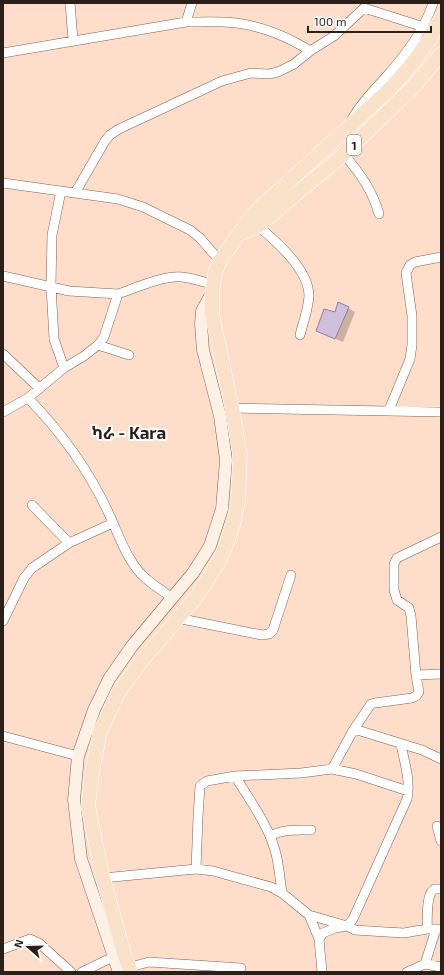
<svg xmlns="http://www.w3.org/2000/svg" width="444" height="975" font-family="'Exo 2','Noto Sans Ethiopic',sans-serif">
  <style>
    .shadow { fill: #0003 }
    .building { fill: #d0bfdc; stroke: #92829d }
    .lines { fill: none; stroke-linecap: round; stroke-linejoin: round }
    .street-casing { stroke: #7e6152; stroke-width: 10 }
    .secondary-casing { stroke: #7e6152; stroke-width: 13 }
    .primary-casing { stroke: #fff; stroke-width: 15 }
    .street { stroke: #fff; stroke-width: 9 }
    .secondary { stroke: #fdf0e5; stroke-width: 12 }
    .primary { stroke: #fae1ca; stroke-width: 14 }
    .labels { text-anchor: middle; dominant-baseline: central; stroke-width: 4; stroke-linejoin: round; paint-order: stroke }
    .shield { fill: #fff; stroke: #6b625e; stroke-width: 1 }
    .shield-label { font-size: 12px; font-weight: bold; fill: #2b1f19 }
    .district-label { font-size: 17px; font-weight: bold; fill: #2b1f19; stroke: #fff }
  </style>
  <rect width="100%" height="100%" fill="#ffddcb"/>
  <path class="shadow" d="M348,308L355,312L343,342L317,331L335,313Z"/>
  <path class="building" d="M338,302L349,307L335,339L316,331L324,309L335,312Z"/>
  <g class="lines">
    <defs>
      <path id="street" d="M70,3L73,40
        M186,22L192,3
        M3,53L186,22C202,22 219,21 236,23C261,26 289,37 310,51L334,36L364,8L424,27
        M352,119C361,103 373,91 385,78C405,56 424,31 433,3
        M344,154C360,174 372,189 379,214
        M3,183L118,199L143,207L190,230L200,238L220,261
        M61,191L52,235L51,286L54,339L64,368
        M75,193L105,141L110,135L119,129L222,81L251,73L269,74L278,72L294,64L310,51
        M258,226C277,242 309,270 309,296C308,310 303,323 300,335
        M3,276L69,291L118,294
        M98,345L129,355
        M3,354L39,388
        M28,398C63,434 93,476 113,523
        M232,408L441,412
        M389,410L410,359L412,345V316L406,273L410,265L415,262L441,257
        M3,412L28,398L64,368L84,356L98,345L104,337L118,294C135,288 165,275 182,277C192,278 203,282 213,284
        M32,505L69,543
        M177,618L262,635L269,634L273,630L291,575
        M3,621L24,578L32,568L69,543L113,523C121,541 128,560 142,575C151,584 162,591 173,598
        M416,675L441,674
        M354,729L422,750L441,759
        M3,736L78,756
        M332,769L356,774L408,791
        M235,776L301,773L332,769L354,729L371,704L375,703L412,698L416,696L419,692L416,675L411,616L409,608L397,600L394,590V564L397,558L441,537
        M437,826L441,841
        M270,836C283,829 296,830 311,830
        M196,869L198,817L200,786L207,781L235,776C249,799 267,823 275,850C279,864 280,879 282,893
        M103,878L196,869L213,871L271,887L282,893L309,915L319,939L322,972
        M309,915L347,926L353,919L407,799C411,781 404,761 401,744
        M427,929C428,920 425,893 435,889C437,889 439,889 441,889
        M319,939L323,933L335,928L347,926L355,930L386,932L404,933L427,929H441
        M3,949L30,939L39,943L71,972
        M425,964L436,929
        M130,967L149,962L241,968
        M82,972L115,956
        M407,972L425,964L441,967"/>
      <path id="secondary" d="M119,972L81,859L74,800L78,756L94,710L109,679L132,646L193,573L210,546L222,509L226,460L220,416L203,350L201,324L202,311L212,293"/>
      <path id="primary" d="M241,233L258,226L344,154L416,84L441,54
        M131,972L123,950L103,878L88,806L92,773L100,732L118,693L140,663L197,596L220,560L226,545L233,525L238,501L240,455L232,408L212,314V293L215,273L220,261L252,215L388,91L413,63L430,39L441,18"/>
    </defs>
    <use href="#street" class="street-casing"/>
    <use href="#secondary" class="secondary-casing"/>
    <use href="#primary" class="primary-casing"/>
    <use href="#street" class="street"/>
    <use href="#secondary" class="secondary"/>
    <use href="#primary" class="primary"/>
  </g>
  <g class="labels">
    <rect class="shield" x="347" y="135" width="14" height="20" rx="3"/>
    <g class="shield-label">
      <text x="354" y="145">1</text>
    </g>
    <g class="district-label">
      <text x="129" y="432">ካራ - Kara</text>
    </g>
  </g>
  <rect width="444" height="975" fill="none" stroke="#2b1f19" stroke-width="8"/>
  <g transform="translate(28 947) rotate(290)" stroke="#ffffff" stroke-width="3" paint-order="stroke">
  <path d="M0-3L7 15L0 10L-7 15Z" fill="#2b1f19"/>
  <text y="-6" font-size="11" font-weight="bold" text-anchor="middle" fill="#2b1f19">N</text>
  </g>
  <path d="M308 26v6h123v-6" fill="none" stroke="#2b1f19" stroke-width="2"/>
  <text x="314" y="26" font-size="12" fill="#2b1f19" stroke="#ffffff" stroke-width="3" paint-order="stroke">100 m</text>
</svg>
